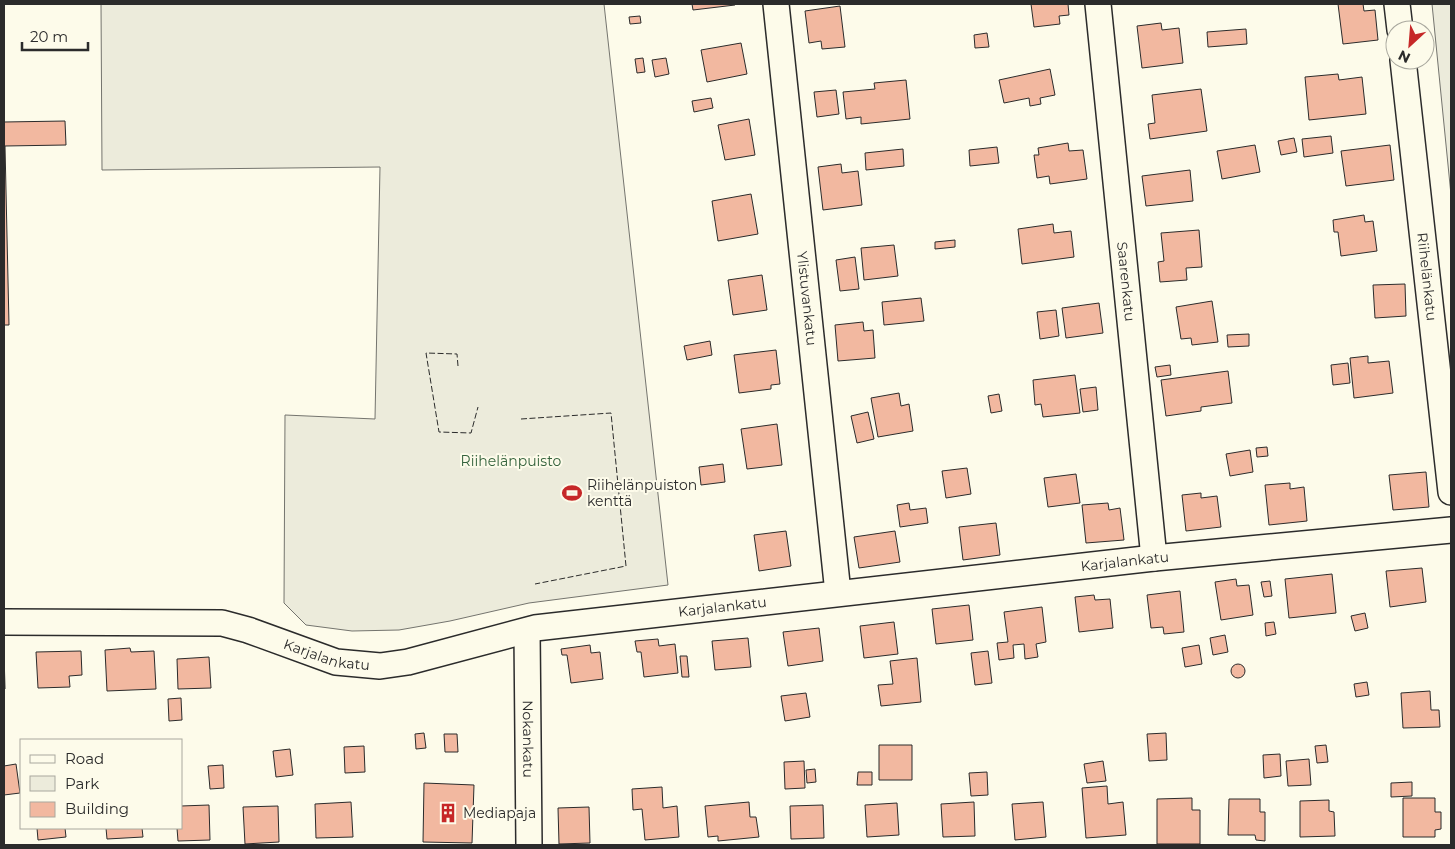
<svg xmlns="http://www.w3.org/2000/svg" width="1455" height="849" font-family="Montserrat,sans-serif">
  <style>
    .green { fill: #ecebdb; stroke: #74746e }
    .building { fill: #f2b8a0; stroke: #2b2b2b }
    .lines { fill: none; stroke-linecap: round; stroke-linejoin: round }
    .minor-casing { stroke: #2b2b2b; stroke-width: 28 }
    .minor { stroke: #fdfbea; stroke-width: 25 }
    .fence { stroke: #2b2b2b; stroke-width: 1; stroke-dasharray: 6 2.5; stroke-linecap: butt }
    .labels { text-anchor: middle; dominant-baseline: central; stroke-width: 4; stroke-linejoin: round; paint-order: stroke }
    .street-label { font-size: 14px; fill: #2b2b2b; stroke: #fdfbea }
    .park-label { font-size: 14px; fill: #34623c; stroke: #fdfbea }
    .poi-label { font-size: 14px; fill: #2b2b2b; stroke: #fdfbea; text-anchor: start }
  </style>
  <rect width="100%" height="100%" fill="#fdfbea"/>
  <path class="green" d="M101,4H604L668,585L529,603L450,621L399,630L352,631L306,625L284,603L285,415L375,419L380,167L102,170Z
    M1432,4H1451V195Z"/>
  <path class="building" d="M692,4H735V5L693,10Z
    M1031,4H1068L1069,15L1059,16L1060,24L1034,27Z
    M1338,4H1363L1364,11L1375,10L1378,40L1343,44Z
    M840,6L845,47L822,49L821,41L809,43L805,11Z
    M640,16L641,23L630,24L629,17Z
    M1161,23L1162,30L1179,28L1183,63L1142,68L1137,26Z
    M1246,29L1247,44L1208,47L1207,32Z
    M987,33L989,47L975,48L974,35Z
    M741,43L747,74L707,82L701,50Z
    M643,58L645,72L637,73L635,59Z
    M666,58L669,74L655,77L652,60Z
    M1050,69L1055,95L1040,98L1041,104L1030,106L1029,98L1004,103L999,80Z
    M1338,74L1339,80L1362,77L1366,114L1309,120L1305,77Z
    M906,80L910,119L861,124V117L846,119L843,92L875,89L874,83Z
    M1201,89L1207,131L1150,139L1148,124L1155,123L1152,95Z
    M836,90L839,114L817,117L814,92Z
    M711,98L713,108L694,112L692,101Z
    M749,119L755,155L725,160L718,125Z
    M65,121L66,145L5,146L9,325H4V122Z
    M1331,136L1333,153L1304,157L1302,139Z
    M1294,138L1297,152L1281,155L1278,141Z
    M1068,143L1069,151L1083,150L1087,179L1050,184L1049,176L1037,178L1034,155H1039L1038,148Z
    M1255,145L1260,172L1222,179L1217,151Z
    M1390,145L1394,180L1346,186L1341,151Z
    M997,147L999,163L970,166L969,150Z
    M903,149L904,166L866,170L865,153Z
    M841,164L842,173L858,171L862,205L823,210L818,167Z
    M1190,170L1193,201L1146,206L1142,176Z
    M751,194L758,234L718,241L712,201Z
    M1364,215L1365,222L1373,221L1377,251L1341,256L1338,232H1334L1333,220Z
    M1053,224L1054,233L1071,231L1074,257L1022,264L1018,229Z
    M1199,230L1202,267L1186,268L1187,280L1160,282L1158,262L1164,261L1161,233Z
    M955,240V247L935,249V242Z
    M894,245L898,276L864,280L861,248Z
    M855,257L859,289L840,291L836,260Z
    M762,275L767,310L733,315L728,280Z
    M1405,284L1406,316L1375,318L1373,285Z
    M921,298L924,321L884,325L882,302Z
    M1212,301L1218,342L1192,345L1191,338L1181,339L1176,307Z
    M1099,303L1103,333L1066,338L1062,308Z
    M1056,310L1059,336L1040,339L1037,312Z
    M863,322L864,331L873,330L875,358L838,361L835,325Z
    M1249,334V346L1228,347L1227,335Z
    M710,341L712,355L687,360L684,346Z
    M776,350L780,384L771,385V389L739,393L734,355Z
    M1368,356V363L1389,361L1393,393L1354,398L1350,358Z
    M1348,363L1350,383L1333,385L1331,365Z
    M1170,365L1171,375L1157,377L1155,367Z
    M1228,371L1232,403L1201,407V411L1166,416L1161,380Z
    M1075,375L1080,413L1043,417L1041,404L1035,405L1033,380Z
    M1096,387L1098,410L1083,412L1080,389Z
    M899,393L901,406L909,404L913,431L878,437L871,398Z
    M999,394L1002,411L991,413L988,396Z
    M868,412L874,439L857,443L851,416Z
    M777,424L782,465L747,469L741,429Z
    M1267,447L1268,456L1257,457L1256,448Z
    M1250,450L1253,472L1230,476L1226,454Z
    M723,464L725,482L701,485L699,467Z
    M967,468L971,494L946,498L942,471Z
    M1426,472L1429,507L1393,510L1389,475Z
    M1076,474L1080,503L1048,507L1044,478Z
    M1290,483V489L1304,487L1307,521L1269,525L1265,485Z
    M1201,493V498L1217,496L1221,527L1186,531L1182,495Z
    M909,503L910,510L926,508L928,523L900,527L897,505Z
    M1108,503L1109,510L1120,508L1124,540L1086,543L1082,505Z
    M996,523L1000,555L963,560L959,527Z
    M786,531L791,566L759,571L754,535Z
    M895,531L900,562L859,568L854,537Z
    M1422,568L1426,602L1390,607L1386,571Z
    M1332,574L1336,613L1289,618L1285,579Z
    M1236,579L1237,586L1249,585L1253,615L1221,620L1215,582Z
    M1270,581L1272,596L1264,597L1261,582Z
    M1180,591L1184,632L1164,634L1163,627L1151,628L1147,595Z
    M1094,595L1095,600L1110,599L1113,628L1079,632L1075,597Z
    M969,605L973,640L936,644L932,609Z
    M1042,607L1046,642L1036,644L1038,657L1025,659L1024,644L1013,645L1014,658L999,660L997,643L1008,642L1004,612Z
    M1365,613L1368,628L1355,631L1351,616Z
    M894,622L898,654L864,658L860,626Z
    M1274,622L1276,634L1266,636L1265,623Z
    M819,628L823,661L788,666L783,632Z
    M1225,635L1228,652L1213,655L1210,638Z
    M748,638L751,667L715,670L712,641Z
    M658,639L659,646L675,644L678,673L644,677L641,652H637L635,641Z
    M590,645L591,653L600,652L603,679L571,683L567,655H562L561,649Z
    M1199,645L1202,664L1185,667L1182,648Z
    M130,648L131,652L154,651L156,689L107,691L105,650Z
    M81,651L82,675L69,676L70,687L38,688L36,652Z
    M988,651L992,683L975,685L971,653Z
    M4,653L5,689H4Z
    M680,656H687L689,677H682Z
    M209,657L211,688L178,689L177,659Z
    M917,658L921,702L881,706L878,685L893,684L890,661Z
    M1231 671a7 7 0 1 1 14 0a7 7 0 1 1-14 0Z
    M1367,682L1369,695L1356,697L1354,684Z
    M1430,691L1431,710H1439L1440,727L1403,728L1401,693Z
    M806,693L810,717L785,721L781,696Z
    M181,698L182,720L169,721L168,699Z
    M424,733L426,748L416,749L415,734Z
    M1166,733L1167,760L1149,761L1147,734Z
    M444,734H457L458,752H445Z
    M879,745H912V780H879Z
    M1326,745L1328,762L1317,763L1315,746Z
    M364,746L365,772L345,773L344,747Z
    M290,749L293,775L276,777L273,751Z
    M1280,754L1281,776L1264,778L1263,755Z
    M1309,759L1311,785L1288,786L1286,761Z
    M804,761L805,788L785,789L784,762Z
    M1103,761L1106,781L1087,783L1084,764Z
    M16,764L20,793L4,795V766Z
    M223,765L224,788L210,789L208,766Z
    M815,769L816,782L807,783L806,770Z
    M858,772H872V785H857Z
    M987,772L988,795L971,796L969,773Z
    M1412,782V796L1391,797V783Z
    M424,783L474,785L472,843L423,842Z
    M1107,786L1108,804L1123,802L1126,835L1086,838L1082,788Z
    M662,787L663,808L677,806L679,837L645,840L642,809L633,810L632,789Z
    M1192,798V810H1200V844H1157V799Z
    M1403,798H1435V812H1441V829L1435,830V837H1403Z
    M1229,799H1260V812H1265V841L1256,840L1255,835H1228Z
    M1329,800V811L1334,812L1335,836L1300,837V801Z
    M351,802L353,837L316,838L315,804Z
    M749,802L750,817H756L759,837L718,841V836L708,837L705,806Z
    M974,802L975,836L943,837L941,804Z
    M1043,802L1046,837L1015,840L1012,804Z
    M897,803L899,835L867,837L865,805Z
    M209,805L210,840L178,841L177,828H181V806Z
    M823,805L824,838L791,839L790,806Z
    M278,806L279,842L245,844L243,807Z
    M589,807L590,843L559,844L558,808Z
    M37,828H65L66,837L38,840Z
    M106,828H142L143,837L107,839Z"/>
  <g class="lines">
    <defs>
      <g id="minor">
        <path id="s1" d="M776,4L838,593"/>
        <path id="s2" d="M1098,4L1154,558"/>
        <path d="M1397,4L1400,30"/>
        <path id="s3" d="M1403,60L1451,492"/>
        <path id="s4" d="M4,622L222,623L248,630L336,662L380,666L408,662L535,628L1154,558L1451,530"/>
        <path id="s5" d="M527,631L529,845"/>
      </g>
    </defs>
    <use href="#minor" class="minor-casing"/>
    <use href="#minor" class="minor"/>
    <path class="fence" d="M458,366L457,354L426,353L439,432L471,433L478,407
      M521,419L611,413L626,566L535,584"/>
  </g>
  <defs>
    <symbol id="stadium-bare" viewBox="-9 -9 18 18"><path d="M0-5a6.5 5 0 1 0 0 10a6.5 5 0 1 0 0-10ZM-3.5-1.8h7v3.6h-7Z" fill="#c62828" stroke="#fdfbea" stroke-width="2.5" paint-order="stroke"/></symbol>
    <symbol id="building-bare" viewBox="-9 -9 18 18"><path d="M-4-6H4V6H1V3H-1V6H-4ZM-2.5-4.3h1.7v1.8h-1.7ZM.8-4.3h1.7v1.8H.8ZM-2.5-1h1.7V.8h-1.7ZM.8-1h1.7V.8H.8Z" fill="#c62828" stroke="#fdfbea" stroke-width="2.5" paint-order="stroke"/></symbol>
  </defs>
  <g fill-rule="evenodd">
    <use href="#stadium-bare" x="558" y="479" width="28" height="28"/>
    <use href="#building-bare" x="434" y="799" width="28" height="28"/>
  </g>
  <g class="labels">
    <g class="street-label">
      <text stroke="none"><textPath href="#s3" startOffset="218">Riihelänkatu</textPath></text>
      <text stroke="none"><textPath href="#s2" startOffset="279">Saarenkatu</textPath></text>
      <text stroke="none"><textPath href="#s1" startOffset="296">Ylistuvankatu</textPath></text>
      <text stroke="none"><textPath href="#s4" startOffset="1136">Karjalankatu</textPath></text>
      <text stroke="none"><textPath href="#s4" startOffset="731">Karjalankatu</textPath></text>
      <text stroke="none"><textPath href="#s4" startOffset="328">Karjalankatu</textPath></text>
      <text stroke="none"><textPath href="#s5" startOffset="108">Nokankatu</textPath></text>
    </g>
    <g class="park-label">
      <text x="511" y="461">Riihelänpuisto</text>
    </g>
    <g class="poi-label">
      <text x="587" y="485">Riihelänpuiston<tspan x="587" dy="16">kenttä</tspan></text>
      <text x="463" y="813">Mediapaja</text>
    </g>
  </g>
  <rect width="1455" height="849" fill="none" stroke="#2b2b2b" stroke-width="10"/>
  <rect x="20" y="739" width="162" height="90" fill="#fdfbea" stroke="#a9a89e"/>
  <rect x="30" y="755" width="25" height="8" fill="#fdfbea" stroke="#a9a89e"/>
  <text x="65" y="764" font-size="15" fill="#2b2b2b">Road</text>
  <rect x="30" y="776" width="25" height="15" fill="#ecebdb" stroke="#a9a89e"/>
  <text x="65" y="789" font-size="15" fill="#2b2b2b">Park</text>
  <rect x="30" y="802" width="25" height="15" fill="#f2b8a0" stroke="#a9a89e"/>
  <text x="65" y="814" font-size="15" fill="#2b2b2b">Building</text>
  <g transform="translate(1410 45) rotate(206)"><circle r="24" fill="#fdfbea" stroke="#a9a89e"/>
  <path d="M0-4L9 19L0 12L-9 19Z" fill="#c62828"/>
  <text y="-8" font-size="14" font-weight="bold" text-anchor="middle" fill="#2b2b2b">N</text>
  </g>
  <path d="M22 42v8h66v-8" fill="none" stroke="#2b2b2b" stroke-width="2.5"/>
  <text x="30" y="42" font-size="15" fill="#2b2b2b" stroke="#fdfbea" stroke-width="4" paint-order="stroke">20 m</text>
</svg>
